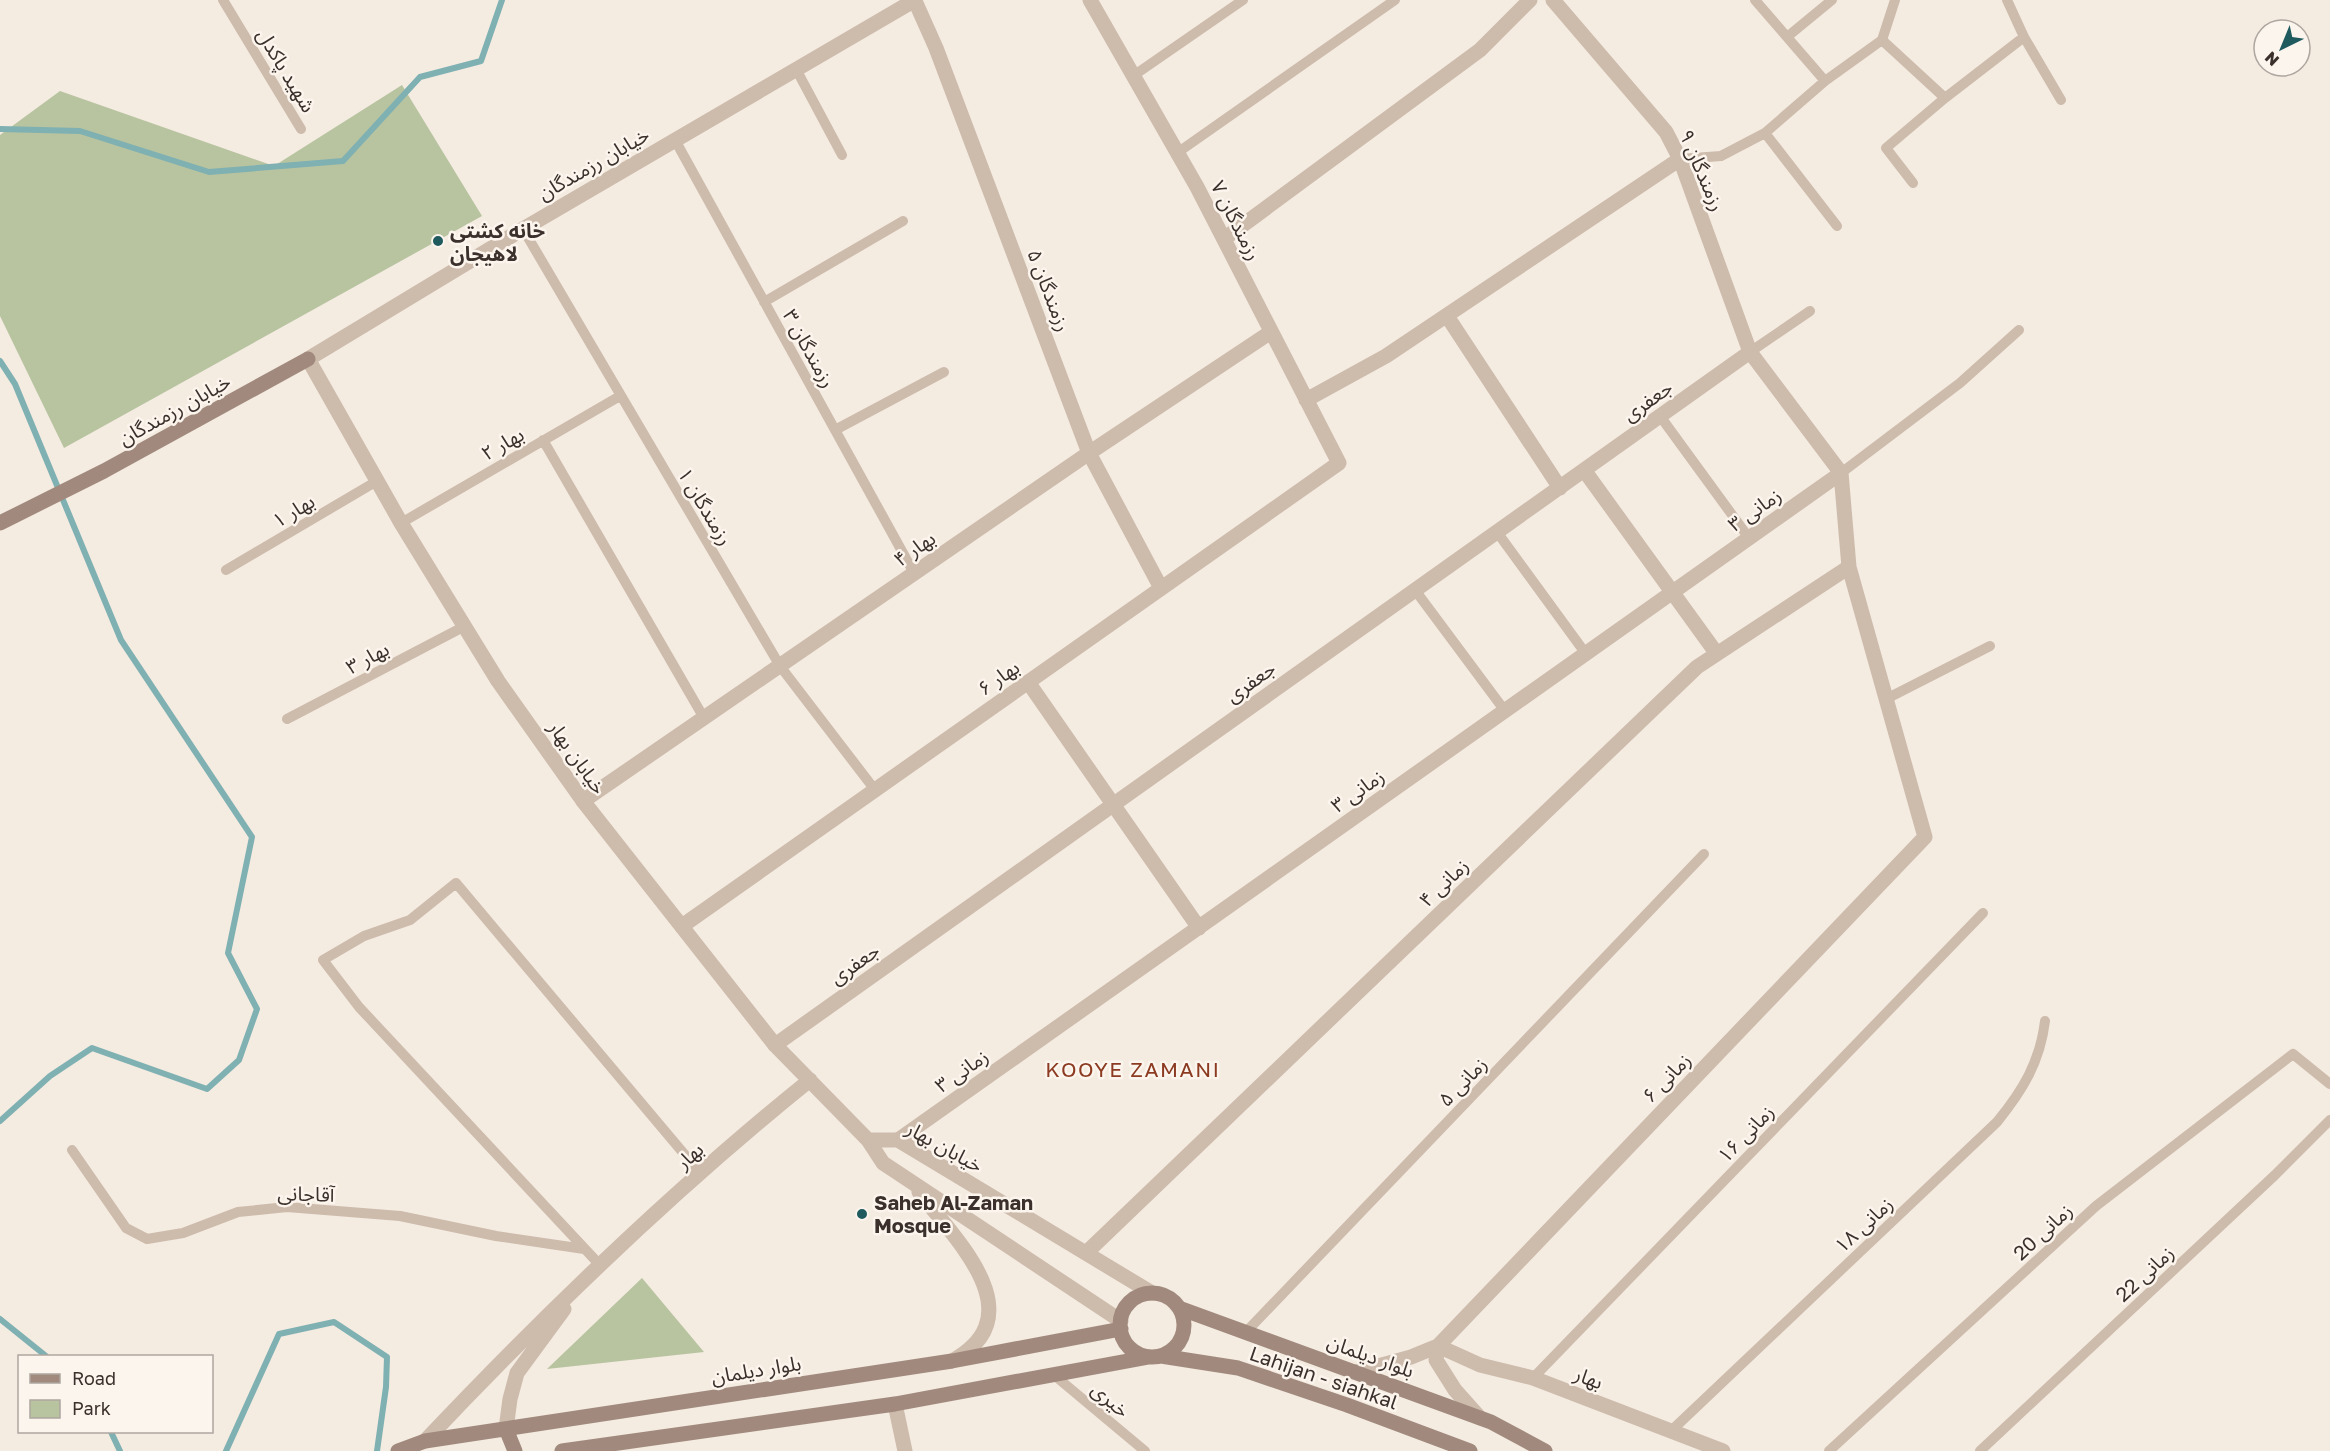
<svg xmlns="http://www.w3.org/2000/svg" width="2330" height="1451" font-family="'Golos Text','Noto Sans Arabic',sans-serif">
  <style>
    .green { fill: #b8c4a0 }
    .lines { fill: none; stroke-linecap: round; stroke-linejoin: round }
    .stream { stroke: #7fb0b2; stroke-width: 6 }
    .service { stroke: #cdbbac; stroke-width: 10 }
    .minor { stroke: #cdbbac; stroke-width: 15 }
    .tertiary { stroke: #cdbbac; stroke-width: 15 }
    .secondary { stroke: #a18a7d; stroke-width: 15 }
    .poi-dot { fill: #1f5a5e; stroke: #fbf5ee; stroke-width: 2 }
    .labels { text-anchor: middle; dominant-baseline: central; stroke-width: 5; stroke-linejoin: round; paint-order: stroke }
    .street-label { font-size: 20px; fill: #3b302b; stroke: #fbf5ee }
    .poi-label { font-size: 20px; font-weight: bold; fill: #3b302b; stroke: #fbf5ee; text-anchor: start }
    .neighbourhood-label { font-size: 21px; letter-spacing: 1.5px; fill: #8c3b22; stroke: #fbf5ee }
  </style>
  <rect width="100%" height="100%" fill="#f4ebe1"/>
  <path class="green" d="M402,85L482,216L64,448L0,316V135L60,91L274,166Z
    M642,1278L704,1352L547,1369Z"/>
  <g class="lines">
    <path class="stream" d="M0,129L80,131L209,172L343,161L420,77L481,61L502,0
      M0,361L15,384L121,640L252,837L228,953L257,1009L239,1060L207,1089L92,1048L50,1076L0,1121
      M0,1319L46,1356
      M111,1432L120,1451
      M226,1451L279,1334L334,1322L387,1357L386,1387L377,1451"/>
    <path class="service" d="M223,0L301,129
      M1755,0L1825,81
      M2007,0L2024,37
      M1787,37L1832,0
      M1882,40L1895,0
      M796,69L842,155
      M1133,76L1243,0
      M1765,133L1837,226
      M675,140L914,573
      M1177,153L1395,0
      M1680,159L1721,156L1765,133L1825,81L1882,40L1945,98L2024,37L2061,100
      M1913,183L1886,148L1945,98
      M523,229L780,666L875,790
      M764,302L903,221
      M1750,352L1810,311
      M1660,416L1749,538
      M835,430L944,372
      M543,440L704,718
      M1841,473L1960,383L2019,330
      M401,523L620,396
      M1497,532L1586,654
      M226,570L377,481
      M1415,590L1505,711
      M1886,699L1990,646
      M287,719L465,626
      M72,1150L126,1228L147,1239L183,1233L238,1212L287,1207L400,1216L496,1236L584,1249
      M599,1264L359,1007L323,960L364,936L410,920L456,883L701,1174
      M1245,1333L1704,854
      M1054,1375L1145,1451
      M1533,1378L1983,913
      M1671,1431L1997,1122C2023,1090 2040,1062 2045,1021
      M1829,1451L2096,1206L2293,1054L2330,1084
      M1980,1451L2275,1175L2330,1120"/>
    <path class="minor" d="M915,1L936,48L1089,453L1161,588
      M1224,239L1480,50L1530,0
      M1447,316L1560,488
      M1306,400L1386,356L1680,159
      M1584,470L1717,654
      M1028,682L1199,928
      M583,801L1089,453L1271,332
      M682,926L1339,463L1197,187L1090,0
      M775,1045L1750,352
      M898,1140L1841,473
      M1086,1253L1697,667L1849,567
      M1438,1346L1480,1365L1533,1378L1723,1451
      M1438,1346L1436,1360L1455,1390L1480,1418
      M1356,1372L1411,1357L1438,1346L1925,837L1849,567L1841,473L1750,352L1680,159L1666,132L1553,0
      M895,1404L905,1451"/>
    <path class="tertiary" d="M915,0L523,229L308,359L401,523L498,681L583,801L775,1045L868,1140L883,1163L1121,1321
      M868,1140H898L1152,1293
      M919,1192C955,1239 1036,1315 952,1361
      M506,1429L510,1399L517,1373L564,1309
      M425,1441C546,1313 672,1191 810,1080"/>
    <path class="secondary" d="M0,523L104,471L308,359
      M1120 1325a32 32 0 1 1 64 0a32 32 0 1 1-64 0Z
      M1179,1308L1491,1422L1545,1451
      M1161,1356L1238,1368L1347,1405L1470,1451
      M506,1429L515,1451
      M398,1451L425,1441L952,1361L1121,1329
      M562,1451L895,1404L1149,1357"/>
  </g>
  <g class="poi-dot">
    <circle cx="438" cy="241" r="6"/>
    <circle cx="862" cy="1214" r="6"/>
  </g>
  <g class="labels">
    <g class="street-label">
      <text transform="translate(287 70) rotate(59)">شهید پاکدل</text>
      <text transform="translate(593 163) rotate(-30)">خیابان رزمندگان</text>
      <text transform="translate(1703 170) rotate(67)">رزمندگان ۹</text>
      <text transform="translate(1237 220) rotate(63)">رزمندگان ۷</text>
      <text transform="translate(1050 290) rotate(69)">رزمندگان ۵</text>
      <text transform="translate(810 348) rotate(61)">رزمندگان ۳</text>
      <text transform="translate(1647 400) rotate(-35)">جعفری</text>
      <text transform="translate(174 409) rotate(-29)">خیابان رزمندگان</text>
      <text transform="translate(502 443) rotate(-30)">بهار ۲</text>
      <text transform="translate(706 506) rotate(59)">رزمندگان ۱</text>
      <text transform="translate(1754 509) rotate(-35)">زمانی ۳</text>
      <text transform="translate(293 510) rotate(-31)">بهار ۱</text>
      <text transform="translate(914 548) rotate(-35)">بهار ۴</text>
      <text transform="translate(367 657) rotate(-28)">بهار ۳</text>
      <text transform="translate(998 677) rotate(-35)">بهار ۶</text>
      <text transform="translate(1250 681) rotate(-35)">جعفری</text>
      <text transform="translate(578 757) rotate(55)">خیابان بهار</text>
      <text transform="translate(1357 790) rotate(-35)">زمانی ۳</text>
      <text transform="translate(1443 882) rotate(-44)">زمانی ۴</text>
      <text transform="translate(854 963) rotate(-35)">جعفری</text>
      <text transform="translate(961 1070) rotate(-35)">زمانی ۳</text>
      <text transform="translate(1666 1077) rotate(-46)">زمانی ۶</text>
      <text transform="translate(1462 1081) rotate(-46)">زمانی ۵</text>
      <text transform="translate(1745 1133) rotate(-46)">زمانی ۱۶</text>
      <text transform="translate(945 1146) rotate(29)">خیابان بهار</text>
      <text transform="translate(689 1155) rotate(-42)">بهار</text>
      <text transform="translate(306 1193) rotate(2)">آقاجانی</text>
      <text transform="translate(1863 1224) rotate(-43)">زمانی ۱۸</text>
      <text transform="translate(2042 1231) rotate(-43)">زمانی 20</text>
      <text transform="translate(2144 1273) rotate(-43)">زمانی 22</text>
      <text transform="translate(1371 1355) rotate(20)">بلوار دیلمان</text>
      <text transform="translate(756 1369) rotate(-9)">بلوار دیلمان</text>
      <text transform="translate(1324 1377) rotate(19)">Lahijan - siahkal</text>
      <text transform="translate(1589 1377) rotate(21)">بهار</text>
      <text transform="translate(1111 1399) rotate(40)">خیری</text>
    </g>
    <g class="poi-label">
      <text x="450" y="230">خانه کشتی<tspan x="450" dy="23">لاهیجان</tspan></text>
      <text x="874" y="1202">Saheb Al-Zaman<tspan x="874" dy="23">Mosque</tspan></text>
    </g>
    <g class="neighbourhood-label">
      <text x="1133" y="1069">KOOYE ZAMANI</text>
    </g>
  </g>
  <rect x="18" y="1355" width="195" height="78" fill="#fbf5ee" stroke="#aea6a0" stroke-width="1.5"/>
  <rect x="30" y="1374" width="30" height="9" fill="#a18a7d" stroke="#aea6a0" stroke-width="1.5"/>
  <text x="72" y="1385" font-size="18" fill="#3b302b">Road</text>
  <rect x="30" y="1400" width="30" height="18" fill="#b8c4a0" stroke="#aea6a0" stroke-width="1.5"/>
  <text x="72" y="1415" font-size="18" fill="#3b302b">Park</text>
  <g transform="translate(2282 48) rotate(223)"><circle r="28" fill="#fbf5ee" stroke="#aea6a0" stroke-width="1.5"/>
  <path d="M0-4.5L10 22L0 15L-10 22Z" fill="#1f5a5e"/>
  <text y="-9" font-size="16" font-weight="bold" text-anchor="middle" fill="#3b302b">N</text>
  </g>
</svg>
